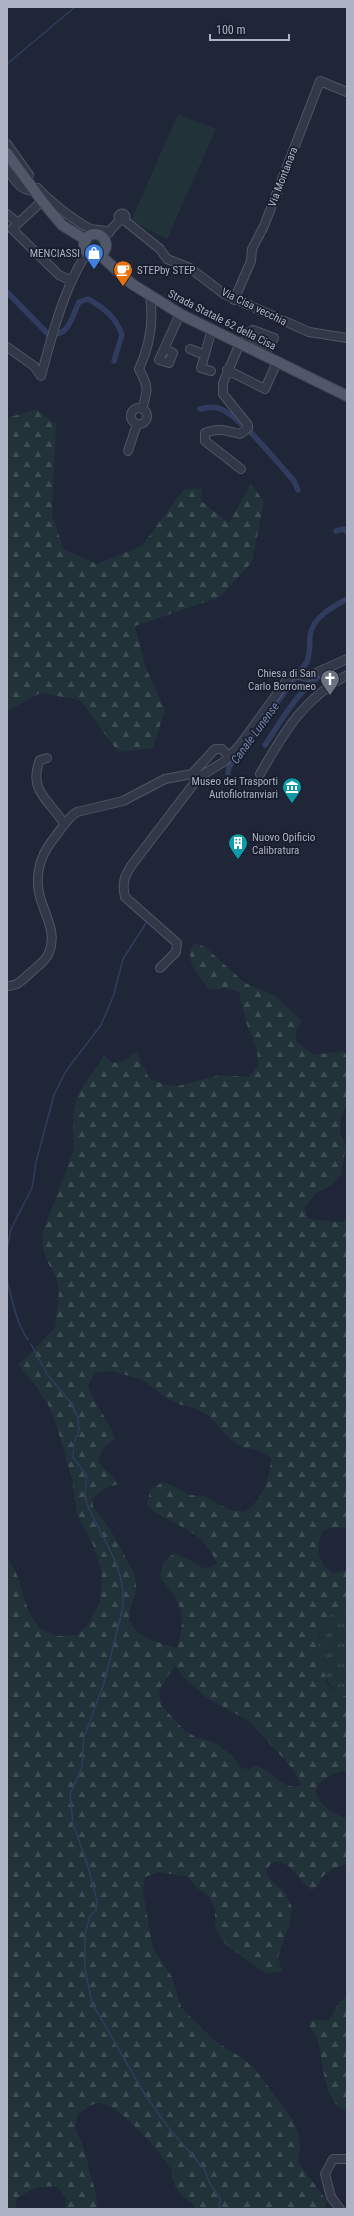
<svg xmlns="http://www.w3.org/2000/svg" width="354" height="2216" font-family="'Roboto Condensed',sans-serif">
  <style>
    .grass { fill: url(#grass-tufts) }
    .forest { fill: url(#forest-firs); fill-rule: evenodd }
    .garden { fill: #213239 }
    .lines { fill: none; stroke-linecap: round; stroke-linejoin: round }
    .stream { stroke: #303c5e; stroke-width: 1.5 }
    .canal { stroke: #303c5e; stroke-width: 5.5 }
    .minor-casing { stroke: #505566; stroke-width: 10 }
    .major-casing { stroke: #3c4152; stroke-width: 12 }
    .minor { stroke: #333848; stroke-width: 8 }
    .major { stroke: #505769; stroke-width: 10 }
    .labels { text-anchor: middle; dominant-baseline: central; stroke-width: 3.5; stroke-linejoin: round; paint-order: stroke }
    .street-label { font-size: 11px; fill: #adb2c5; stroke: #181d2d }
    .poi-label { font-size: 11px; fill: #adb2c5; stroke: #181d2d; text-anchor: end }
    .water-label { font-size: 12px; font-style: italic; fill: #7484af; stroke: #181d2d }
  </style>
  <defs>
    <pattern id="grass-tufts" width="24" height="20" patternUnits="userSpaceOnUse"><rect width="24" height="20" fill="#213239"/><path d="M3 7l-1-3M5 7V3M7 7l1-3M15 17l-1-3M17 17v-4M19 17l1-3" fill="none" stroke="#3f4d54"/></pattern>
    <pattern id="forest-firs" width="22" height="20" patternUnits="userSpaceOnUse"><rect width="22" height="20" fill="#213239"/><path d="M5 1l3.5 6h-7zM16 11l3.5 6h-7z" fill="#3f4d54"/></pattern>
  </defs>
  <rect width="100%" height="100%" fill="#1f2638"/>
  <path class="grass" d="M339,1611L347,1612V1697C317,1691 306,1619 339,1611Z"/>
  <path class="forest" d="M37,409L56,425L52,515L64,550L97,564L142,546L183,490L202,488L201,501L229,523L251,483L264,502L252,562L220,597L135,626L146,668L165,710L153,748L118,752L80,700L40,693L7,711V418Z
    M194,943L205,947L245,983L275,996L302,1021L296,1032V1041L313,1055L344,1051L347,1057V1105L341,1117L340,1132L346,1146L341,1175L330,1186L316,1193L304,1208L309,1219L337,1222L347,1221V1527L329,1528L323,1531C315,1546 318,1565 333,1573L347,1570V1612L332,1613L323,1624L318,1639L323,1668L327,1683L332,1689L347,1697V1770C305,1780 308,1801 344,1818L347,1816V1864C337,1867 328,1869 322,1878C319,1883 318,1886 312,1890C298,1882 291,1857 271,1863L267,1870L268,1877L285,1893L292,1907L290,1922L278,1957L282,1971L267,1974L231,1949L221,1939L215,1926V1911L210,1897L197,1888L188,1877L159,1872L145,1877L143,1892L151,1937L155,1952L172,1977L181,2007L215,2041L242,2058L254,2068L292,2118L298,2131L300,2146L298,2162L326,2200V2209H194V2205C186,2199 177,2193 174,2183C172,2178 173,2173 170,2168C160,2151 123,2110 105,2104C95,2100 85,2109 78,2114L75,2129C84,2144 86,2156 90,2173C93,2185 99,2196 96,2209H65L66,2199L58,2187C41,2185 31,2188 17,2199L15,2209H7V1556L17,1575L28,1610L40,1629L57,1636L76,1635L87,1626L100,1602L102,1573L93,1545L77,1514L72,1479L57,1427L50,1408L38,1389L18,1364L27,1357L55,1328L59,1291L56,1276L48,1263L43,1249L42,1234L74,1150L73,1114L78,1094L104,1056L112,1063L124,1061L136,1052L149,1078L163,1084L178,1086L220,1075L249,1077L258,1065L257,1050L246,1022L239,992L225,988L210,990C199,974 183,963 194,943ZM110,1371L141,1379L167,1398L181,1405L195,1408L209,1416L230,1439L242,1447L257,1450L271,1458C269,1482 264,1497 245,1512L230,1510L204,1496L189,1495L176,1487L162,1482L150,1491L147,1506C174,1529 202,1526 217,1564L204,1569L190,1560L174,1553L163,1563L160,1578C182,1601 187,1617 177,1648C157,1642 121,1635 131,1607C134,1596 138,1589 135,1577C134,1571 130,1566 127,1561C118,1541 107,1524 93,1506L92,1499L104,1489L118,1484L108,1472L98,1462L103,1448L115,1439C109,1419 95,1407 88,1386L94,1373ZM175,1665L183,1677L207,1698L249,1721L293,1769L301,1785C288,1791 280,1780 270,1773C266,1769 261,1768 256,1766L248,1769L241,1768L232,1755L212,1741L197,1738L184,1730L161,1705L159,1690Z
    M347,1997V2111C321,2102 325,2061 317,2039C316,2035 312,2030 309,2026L313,2019L328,2021L340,2001Z"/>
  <path class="garden" d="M178,114L216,129L167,239L131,221Z
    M85 245a10 10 0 1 1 20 0a10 10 0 1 1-20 0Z"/>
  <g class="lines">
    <path class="stream" d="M7,64L75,7
      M7,1250L11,1229L32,1188L36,1162L54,1095L66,1071L101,1025L113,997L123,959L148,920
      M7,1279C12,1300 16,1322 28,1340
      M31,1344L47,1374L71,1403L78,1418L79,1430L74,1443L73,1457L87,1476L85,1494L87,1504C102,1540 129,1570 122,1611L104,1683L84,1737L82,1767L70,1794L73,1824L87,1863L97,1901L96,1910L90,1916L85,1934V1969L92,2003L144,2093L167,2126L205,2170L209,2182L220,2198L219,2209"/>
    <path class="canal" d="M7,292L48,334C69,337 71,319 79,302L88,299C104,308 116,317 122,335L114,361
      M200,409C207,407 214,406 221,409C244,420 276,461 294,481L298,490
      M336,531L343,529L347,532
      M265,745C282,720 299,688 326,672
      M228,773L229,767L307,662C310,653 310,645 310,636C312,618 332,607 347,599"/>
    <defs>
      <path id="minor" d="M7,144L29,175
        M7,170C17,181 19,191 35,191
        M38,188C46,198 77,223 89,228C96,231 102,229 109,233
        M42,201L12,229L59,275L72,281
        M118.5 217a3.5 3.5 0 1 1 7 0a3.5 3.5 0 1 1-7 0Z
        M7,214L18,223
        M124,220L160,249L167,259L190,268L224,294L309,332L347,338
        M103,238L120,220
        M234,300L251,261L252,249L264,226L320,81L347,92
        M250,332L253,330L274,338L273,340
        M257,341L268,347
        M7,347L34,366L41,376C51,339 65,283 88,252
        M165,349L173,353L169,363L159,360L180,314
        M190,349L205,355
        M265,356L270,344
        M227,370L265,389L277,362
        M211,371L201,368L212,329
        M131 416a8 8 0 1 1 16 0a8 8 0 1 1-16 0Z
        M142,409C148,390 149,387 139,369C150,345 154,321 150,296
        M128,451L137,424
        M241,469L205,441V433C217,427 228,431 240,434L248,428V425L223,394V383L240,343L246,340L250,332
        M47,758L40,760C27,791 51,801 64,824
        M260,774C285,731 302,700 347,675
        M160,968L176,952L177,943L125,897C122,884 124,877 131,866L199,777L225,761L240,745L290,676L294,674L307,677L347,659
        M7,986C16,987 21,981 28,975C35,968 45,962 49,953C56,935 48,921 43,906C33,881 38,857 55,837C62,828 67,818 77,812L123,801L165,779L192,774L215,749H222L229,757
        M340,2209L331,2197L325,2174L333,2159H347"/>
      <path id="major" d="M7,153L42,201L62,225L86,240
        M84 245a11 11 0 1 1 22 0a11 11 0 1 1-22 0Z
        M100,255L132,284L182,315L347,396"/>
    </defs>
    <use href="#minor" class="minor-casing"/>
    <use href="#major" class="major-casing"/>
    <use href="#minor" class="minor"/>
    <use href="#major" class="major"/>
  </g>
  <defs>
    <symbol id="shop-pin" viewBox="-11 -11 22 30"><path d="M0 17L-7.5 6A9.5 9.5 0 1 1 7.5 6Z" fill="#3f7fe0" stroke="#181d2d"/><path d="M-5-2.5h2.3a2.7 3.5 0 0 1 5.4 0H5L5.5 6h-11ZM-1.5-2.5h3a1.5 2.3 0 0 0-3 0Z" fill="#fff"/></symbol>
    <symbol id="cafe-pin" viewBox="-11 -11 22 30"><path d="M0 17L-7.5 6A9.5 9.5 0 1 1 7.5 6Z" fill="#e8710a" stroke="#181d2d"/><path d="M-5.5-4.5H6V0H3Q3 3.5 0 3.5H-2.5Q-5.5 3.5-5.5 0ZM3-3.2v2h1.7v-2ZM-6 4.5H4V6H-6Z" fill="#fff"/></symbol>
    <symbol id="church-pin" viewBox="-11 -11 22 30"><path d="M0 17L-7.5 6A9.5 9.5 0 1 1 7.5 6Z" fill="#6b7280" stroke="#181d2d"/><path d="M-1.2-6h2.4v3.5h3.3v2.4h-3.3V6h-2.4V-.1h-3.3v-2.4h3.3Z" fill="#fff"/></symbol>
    <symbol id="museum-pin" viewBox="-11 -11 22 30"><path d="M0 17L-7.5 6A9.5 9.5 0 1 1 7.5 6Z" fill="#0f9aa8" stroke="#181d2d"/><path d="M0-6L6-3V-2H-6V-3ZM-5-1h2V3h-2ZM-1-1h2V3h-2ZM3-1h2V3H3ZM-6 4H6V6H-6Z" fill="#fff"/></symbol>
    <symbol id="building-pin" viewBox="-11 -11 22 30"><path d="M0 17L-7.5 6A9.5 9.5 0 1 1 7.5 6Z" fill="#0f9aa8" stroke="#181d2d"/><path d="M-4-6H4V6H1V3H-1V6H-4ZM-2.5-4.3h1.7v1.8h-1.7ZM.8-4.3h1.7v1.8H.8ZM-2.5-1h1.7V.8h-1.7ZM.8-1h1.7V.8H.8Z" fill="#fff"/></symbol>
  </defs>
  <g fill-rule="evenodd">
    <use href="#shop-pin" x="83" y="242" width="22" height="30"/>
    <use href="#cafe-pin" x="112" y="259" width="22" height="30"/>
    <use href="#church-pin" x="319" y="668" width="22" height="30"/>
    <use href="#museum-pin" x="281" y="776" width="22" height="30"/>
    <use href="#building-pin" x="227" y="832" width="22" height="30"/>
  </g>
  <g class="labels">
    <g class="street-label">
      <text transform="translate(283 177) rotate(-69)">Via Montanara</text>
      <text transform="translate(254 307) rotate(26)">Via Cisa vecchia</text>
      <text transform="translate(222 320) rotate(27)">Strada Statale 62 della Cisa</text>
    </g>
    <g class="poi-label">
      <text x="80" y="253">MENCIASSI</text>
      <text x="137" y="270" text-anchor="start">STEPby STEP</text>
      <text x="316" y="673">Chiesa di San<tspan x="316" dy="13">Carlo Borromeo</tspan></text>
      <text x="278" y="781">Museo dei Trasporti<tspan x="278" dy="13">Autofilotranviari</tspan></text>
      <text x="252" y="837" text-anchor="start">Nuovo Opificio<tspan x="252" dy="13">Calibratura</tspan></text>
    </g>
    <g class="water-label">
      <text transform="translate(255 733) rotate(-54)">Canale Lunense</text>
    </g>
  </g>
  <rect width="354" height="2216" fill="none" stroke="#adb2c5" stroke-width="16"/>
  <path d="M210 34v6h79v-6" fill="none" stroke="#adb2c5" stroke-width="2"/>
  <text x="216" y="34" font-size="12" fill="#adb2c5" stroke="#181d2d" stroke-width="3" paint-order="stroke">100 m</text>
</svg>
